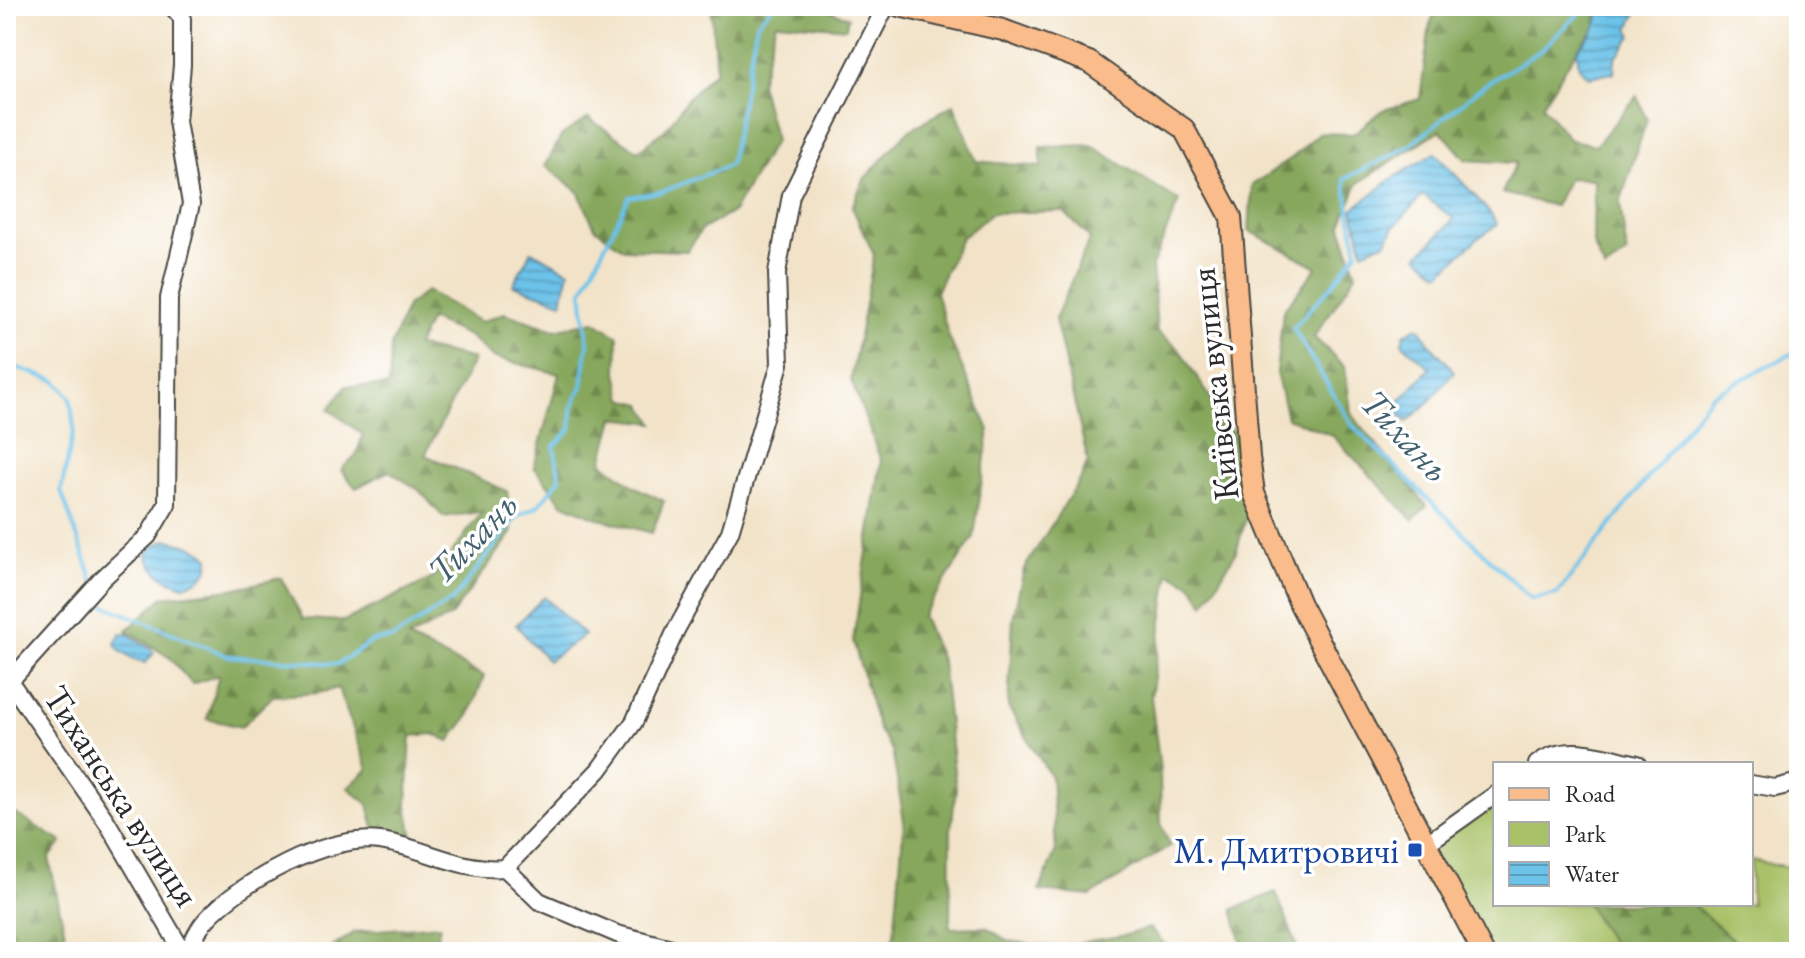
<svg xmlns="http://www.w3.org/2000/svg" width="1805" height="958" font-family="'EB Garamond',serif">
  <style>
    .green { fill: #a9c167; stroke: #6a7649; stroke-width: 2 }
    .forest { fill: url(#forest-firs); stroke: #586944; stroke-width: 2 }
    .water { fill: url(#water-rules); stroke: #4c768a; stroke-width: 2 }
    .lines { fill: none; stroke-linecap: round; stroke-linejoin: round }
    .stream { stroke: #6cc2e9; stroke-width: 4 }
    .minor-casing { stroke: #494743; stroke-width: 20 }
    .major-casing { stroke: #494743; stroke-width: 24 }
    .minor { stroke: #fff; stroke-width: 16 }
    .major { stroke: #f9bc8a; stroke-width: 20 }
    .transit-dot { fill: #1a4fb4; stroke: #fff; stroke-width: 3 }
    .labels { text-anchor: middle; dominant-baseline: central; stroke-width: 7; stroke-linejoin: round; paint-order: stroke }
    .street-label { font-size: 36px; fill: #2b2b2b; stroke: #fff }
    .transit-label { font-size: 36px; fill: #164399; stroke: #fff; text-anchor: end }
    .water-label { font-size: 38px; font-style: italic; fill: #42606e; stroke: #fff }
  </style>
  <defs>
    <pattern id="forest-firs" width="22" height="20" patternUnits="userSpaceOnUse" patternTransform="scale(2)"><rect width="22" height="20" fill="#86a75c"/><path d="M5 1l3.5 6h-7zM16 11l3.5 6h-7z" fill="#6e884c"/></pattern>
    <pattern id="water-rules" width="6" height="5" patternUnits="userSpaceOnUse" patternTransform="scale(2)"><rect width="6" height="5" fill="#6cc2e9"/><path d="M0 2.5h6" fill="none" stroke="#599ebd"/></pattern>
  </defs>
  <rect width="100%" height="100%" fill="#fff"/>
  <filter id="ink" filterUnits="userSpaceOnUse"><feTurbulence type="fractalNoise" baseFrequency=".0125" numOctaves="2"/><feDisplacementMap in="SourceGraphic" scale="16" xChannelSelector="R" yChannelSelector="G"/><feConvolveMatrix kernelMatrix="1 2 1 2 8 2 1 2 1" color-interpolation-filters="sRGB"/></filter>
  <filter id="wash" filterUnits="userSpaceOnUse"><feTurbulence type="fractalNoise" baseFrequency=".006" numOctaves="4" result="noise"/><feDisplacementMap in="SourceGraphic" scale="32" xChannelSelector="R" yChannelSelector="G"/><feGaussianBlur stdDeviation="1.8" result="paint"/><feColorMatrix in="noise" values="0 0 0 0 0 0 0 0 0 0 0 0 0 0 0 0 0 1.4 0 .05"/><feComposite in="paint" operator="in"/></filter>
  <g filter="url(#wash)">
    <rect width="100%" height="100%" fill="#f2e3c8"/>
    <path class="green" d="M1495,795V904H1587L1617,952H1483L1426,844Z
      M1751,860L1799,869V952H1747L1692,904H1751Z"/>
    <path class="forest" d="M711,6H816L848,17L846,28L776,22L760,83L775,140L733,212L702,229L687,251L624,249L595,228L578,191L545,166L562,135L588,118L638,151L666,129L688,98L716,70Z
      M1438,6H1596L1597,26L1579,47L1542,105L1570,140L1596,145L1637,96L1647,119L1620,203L1627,254L1605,270L1593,244L1594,179L1569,178L1555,206L1502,193L1516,163L1466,160L1440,130L1358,183L1341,225L1356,274L1314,337L1345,367L1351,412L1360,425L1427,506L1413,520L1332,435L1287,418L1276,373L1283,311L1317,267L1249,231L1252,185L1293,157L1319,133L1353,134L1383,110L1420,99L1430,24Z
      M954,104L976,161L1041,167V147L1091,145L1179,201L1152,266L1157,331L1179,349L1249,458L1254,493L1236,552L1205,604L1191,584L1169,573L1151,697L1160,770L1161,823L1170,846L1090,896L1039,891L1056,850L1051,777L1008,707L1013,618L1024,569L1081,478L1088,461L1055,319L1090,238L1063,211L992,213L961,238L936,292L949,337L989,430L974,537L922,616L942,662L956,789L951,830L950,928L986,927L1008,941L1055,947L1126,935L1150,928L1172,952H885L894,935L904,821L892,750L879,730L853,641L881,461L851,380L874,255L852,207L864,179L907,132Z
      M427,291L481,322L504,313L555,330L594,321L618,336L617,372L623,399L642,404L654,423L614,418L602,462L635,487L664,501L652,533L597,518L562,503L534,467L559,374L492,357L469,336L430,319L417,346L474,359L425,455L507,491L512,533L451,616L408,638L484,676L470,714L450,741L433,734L411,736L407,805L413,837L375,831L368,804L348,788L368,769L338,688L319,693L273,696L241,727L207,719L219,675L192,684L170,658L127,630L163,597L232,589L281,578L303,619L344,621L433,578L482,512L443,517L419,490L389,471L356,488L341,470L356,455L363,435L329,409L346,386H389L391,346L407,306Z
      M6,808L62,842L49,858L69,952H6Z
      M1276,892L1299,952H1244L1233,909Z
      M1587,904H1692L1747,952H1617Z
      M440,925L434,952H325L355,932Z"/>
    <path class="water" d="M1599,6H1637L1636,14L1629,28L1632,36L1615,58L1614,73L1589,77L1579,67L1577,50C1589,36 1602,25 1599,6Z
      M1435,153C1446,166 1495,214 1497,225L1477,239L1441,273L1437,272L1418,256L1454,219L1423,195L1393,228L1386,242L1363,252L1353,209L1390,180Z
      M531,251L569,271L562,302L513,285Z
      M1418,327L1422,330C1426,345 1445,357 1454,372L1428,403L1407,422L1393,409L1430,368L1402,343L1404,334Z
      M166,540C182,542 198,546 209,558C210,575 199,581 184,586C166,580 153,574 147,555L155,545Z
      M544,597L584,635L548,661L516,625Z
      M121,633L128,634L151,649L154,653L145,663L132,659L120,651L115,644Z"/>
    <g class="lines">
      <path class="stream" d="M1587,6L1541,50L1483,86L1408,147L1344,179L1357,252L1332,285L1293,328L1353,426L1531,599L1557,594L1712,395L1799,350
        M6,364L56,381L70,397L74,429L61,491L93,581
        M97,593L101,604L228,656L338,664L373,641L393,638L453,600L517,517L538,506L560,479L554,446L571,429L572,407L582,386L588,342L582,292L629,197L662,192L730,165L757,23L773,6"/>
    </g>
  </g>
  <g filter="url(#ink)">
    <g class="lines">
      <defs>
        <path id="minor" d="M6,676L107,822L183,952
          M9,682L101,580L148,536L167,504L169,298L191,204L177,121L182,65V18L172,6
          M1537,764C1566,741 1604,757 1638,764
          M1751,784L1775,788L1799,782
          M1426,844L1495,795
          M505,868L539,901L617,934L687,952
          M187,952C193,942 198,928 206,920C240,882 327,834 380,841C423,847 461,872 505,868L599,770L634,722L676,630L730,532L780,364L777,273L791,195L886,6"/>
        <path id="major" d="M899,6L1003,30L1089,62L1184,129L1231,217L1249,457L1254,493L1300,604L1483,952"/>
      </defs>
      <use href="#minor" class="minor-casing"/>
      <use href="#major" class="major-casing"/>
      <use href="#minor" class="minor"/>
      <use href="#major" class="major"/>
    </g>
  </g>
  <rect class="transit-dot" x="1407" y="842" width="16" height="16" rx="4"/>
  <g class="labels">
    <g class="street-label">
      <text transform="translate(1214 384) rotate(-96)">Київська вулиця</text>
      <text transform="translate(122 796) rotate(57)">Тиханська вулиця</text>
    </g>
    <g class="transit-label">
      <text x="1399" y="850">М. Дмитровичі</text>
    </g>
    <g class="water-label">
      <text transform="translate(1406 435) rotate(47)">Тихань</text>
      <text transform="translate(472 537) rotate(-46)">Тихань</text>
    </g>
  </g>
  <rect width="1805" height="958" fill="none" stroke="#fff" stroke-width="32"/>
  <rect x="1493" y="762" width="260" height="144" fill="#ffffff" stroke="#aaaaaa" stroke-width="2"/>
  <rect x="1509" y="788" width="40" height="12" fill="#f9bc8a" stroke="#aaaaaa" stroke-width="2"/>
  <text x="1565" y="802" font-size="24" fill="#2b2b2b">Road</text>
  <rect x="1509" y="822" width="40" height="24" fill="#a9c167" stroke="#aaaaaa" stroke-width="2"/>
  <text x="1565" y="842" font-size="24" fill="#2b2b2b">Park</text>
  <rect x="1509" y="862" width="40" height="24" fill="url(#water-rules)" stroke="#aaaaaa" stroke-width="2"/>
  <text x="1565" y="882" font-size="24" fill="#2b2b2b">Water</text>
</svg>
